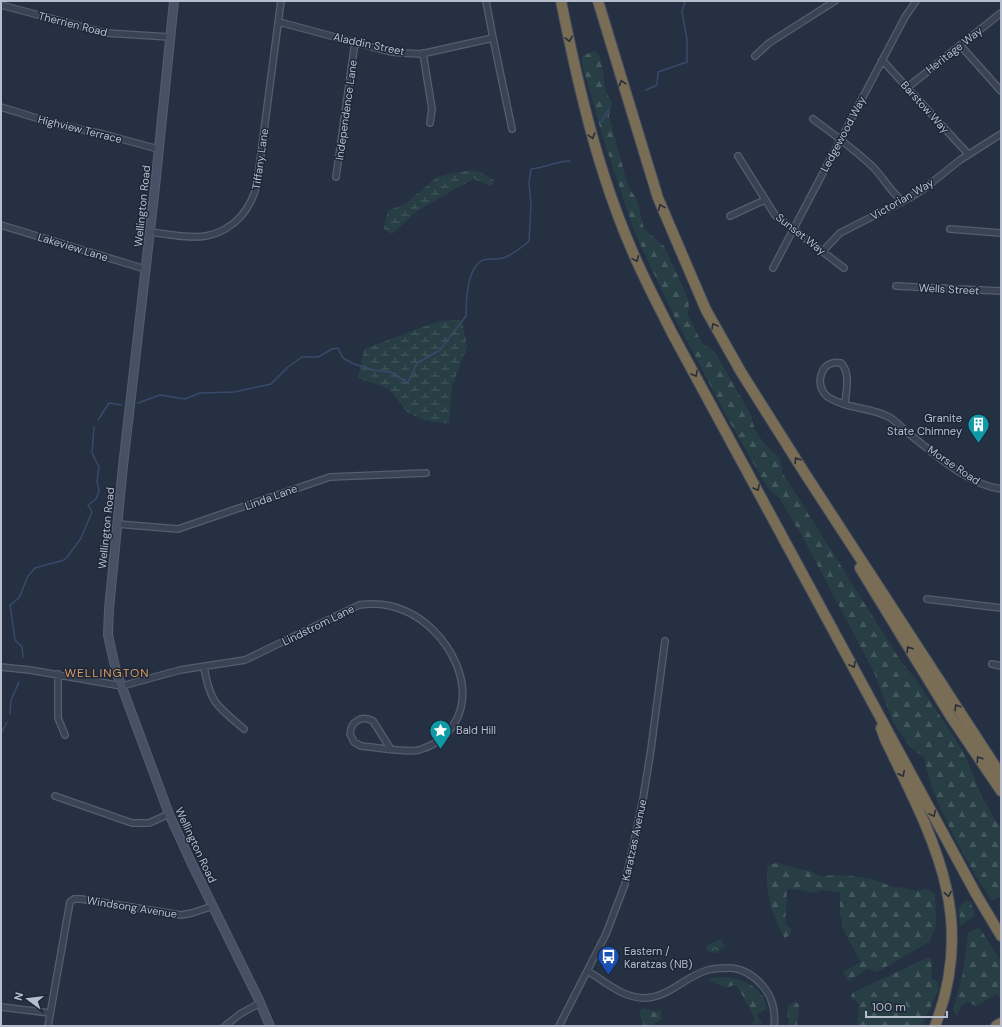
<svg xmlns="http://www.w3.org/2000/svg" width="1002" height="1027" font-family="'DM Sans',sans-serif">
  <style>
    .forest { fill: url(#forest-firs) }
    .wetland { fill: url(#wetland-marsh) }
    .park { fill: url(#park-crowns) }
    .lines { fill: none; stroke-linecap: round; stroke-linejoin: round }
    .stream { stroke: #384a6b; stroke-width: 1.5 }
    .minor-casing { stroke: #545e6d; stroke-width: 8 }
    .secondary-casing { stroke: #545e6d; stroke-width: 10 }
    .motorway-casing { stroke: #444d5d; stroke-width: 12 }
    .minor { stroke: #394353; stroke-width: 5.5 }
    .secondary { stroke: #475166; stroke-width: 8 }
    .motorway { stroke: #796d56; stroke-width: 10 }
    .oneway { stroke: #272e3b }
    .labels { text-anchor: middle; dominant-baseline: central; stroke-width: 3; stroke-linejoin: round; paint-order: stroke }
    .street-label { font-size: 11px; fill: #b6becd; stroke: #1e2738 }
    .poi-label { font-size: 11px; fill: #b6becd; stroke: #1e2738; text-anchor: start }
    .neighbourhood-label { font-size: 12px; letter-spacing: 1px; fill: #dc9d62; stroke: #1e2738 }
  </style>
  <defs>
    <pattern id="forest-firs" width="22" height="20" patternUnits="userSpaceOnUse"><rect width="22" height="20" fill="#273f44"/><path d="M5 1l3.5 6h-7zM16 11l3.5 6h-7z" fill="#44595e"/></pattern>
    <pattern id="wetland-marsh" width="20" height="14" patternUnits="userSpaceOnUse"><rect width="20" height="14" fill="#273f44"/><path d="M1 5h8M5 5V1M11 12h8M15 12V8" fill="none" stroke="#44595e"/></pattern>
    <pattern id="park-crowns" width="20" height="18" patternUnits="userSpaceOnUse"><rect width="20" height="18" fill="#273f44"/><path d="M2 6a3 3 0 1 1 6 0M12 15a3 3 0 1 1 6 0" fill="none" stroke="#44595e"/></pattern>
  </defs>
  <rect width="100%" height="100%" fill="#253043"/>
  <path class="forest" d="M595,51L600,56L606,92L612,103L609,116L628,186L637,200L644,229L664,246L689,301L688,316L702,343L715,352L752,417C751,429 769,451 780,458L782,472L902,663L915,678L964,753L982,797L1001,829V896L992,901C966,861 932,802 924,757L911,748L894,724L874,672L801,534L779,498L767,487L727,417L672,312L634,231L604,141L582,64V56Z
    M777,863L812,872L820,876L840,875L869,878L896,888L900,887L916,891L927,889L935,894L936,927L929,942L877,972L868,969L848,981L843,972L861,962L845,933L840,914V892L821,890L817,893C806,892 798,889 787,889L785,924L791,929V933L785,939C772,914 764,894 768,865Z
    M967,900L971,903L975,915L960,926L959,908Z
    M979,927L1001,961V998L997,994L976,1006L967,1001L961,1006L957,1016L953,1011L963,973L968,933Z
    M929,957L932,960L931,977L938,983L939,989L922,1026H857L859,1004L851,998L852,993Z
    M719,977C738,977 765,986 767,1009L758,1014V1018L762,1022L760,1025L753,1023L755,1019L738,987L734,985L725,988L708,979Z
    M796,1002L799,1005L797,1026H789L787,1010L789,1005Z
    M642,1008L656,1012L660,1009L662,1018L651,1026L644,1025L639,1013Z"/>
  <path class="wetland" d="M470,170L480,172L494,180L492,186L473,179L417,211L392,234L384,229L388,210L404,205L437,177Z
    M462,320L467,347L452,386L449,424L425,420L408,413L389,389L358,378L364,349L439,321Z"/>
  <path class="park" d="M720,939L725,946L716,953L708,952L706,946Z"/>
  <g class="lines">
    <path class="stream" d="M646,90L657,85L658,72L687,62V40L682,12L685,1
      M601,122L609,109
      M138,403L160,395L185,399L200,393L234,392L271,384L288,367L302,357H318L332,349L338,348L343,358L354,364L373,370L391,372L408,383L417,363L440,350L466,316C466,301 467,270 481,261C487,258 496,260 503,258C512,255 521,248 529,241L531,204L529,183L531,169C545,168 556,161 570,161
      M98,420L109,403L121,405
      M23,657L22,647L15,640L10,605L19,598L28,576L35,568L64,560L68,556L81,538L92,512L88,505L96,499L99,491L97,481L99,467L92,453L94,427
      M10,714L11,700L19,682
      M1,734L7,722"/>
    <defs>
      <path id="minor" d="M1,5L106,33L170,37
        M279,22L391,52L404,53L421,54L493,38L486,1
        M493,38L512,129
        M960,45L1001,91
        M423,53L432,109L430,123
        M755,56L769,43L835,1
        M882,60L968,154
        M908,87L1001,13
        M1,107L59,125L103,134L158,149
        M813,119C833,134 854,149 873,167C883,177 891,193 903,201
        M738,156L775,215L844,268
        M336,177L355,42
        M730,216L765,200
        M1,225L145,269
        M950,229L1001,233
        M150,232C167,234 189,239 206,236C233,231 251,210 257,184L281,1
        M823,251L840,233L909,198L925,188L960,160L1001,134
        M773,268L905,17L916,1
        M896,286L1001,291
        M845,404C846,391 851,373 841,363C821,358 813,386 828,397C846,409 871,407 889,417C896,421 902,428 908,433C934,453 968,485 1001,489
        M117,524L178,529L330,477L426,473
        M927,599L1001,608
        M992,664L1001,666
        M1,667L30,670L122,686L180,670L245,660L359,605C373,603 389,604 403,610C447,627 485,693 447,733C440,741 429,747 419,750C406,753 376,747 361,746L354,742L350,734C351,721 362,715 373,721L390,748
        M204,667C210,703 217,706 244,729
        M58,674V718L65,735
        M55,796L132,823H149L169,814
        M588,971C605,982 623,998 645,998C670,997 685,976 708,970C715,968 722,968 729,968C741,968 753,975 761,984C772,995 776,1011 774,1026
        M1,1007L50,1013
        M48,1026L70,902L74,899H81L181,915L192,913L213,906
        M225,1026L240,1014L260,1003
        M559,1026L606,934L625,884L643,799L651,749L665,641"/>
      <path id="secondary" d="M174,1L155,187L123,466L109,609L108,635L116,671L169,814L191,862L258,998L270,1026"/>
      <path id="motorway" d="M561,1C578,85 597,169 631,248C643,277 658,305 672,333L976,894L1001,936
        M598,1L658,198L706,310L741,372L804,472L1001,775
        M860,568L951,717L1001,791
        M881,728L885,739C932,837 978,915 935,1026
        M996,1026L1001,1023"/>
    </defs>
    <use href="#minor" class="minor-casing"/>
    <use href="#secondary" class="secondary-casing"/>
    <use href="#motorway" class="motorway-casing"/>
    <use href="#minor" class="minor"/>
    <use href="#secondary" class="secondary"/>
    <use href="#motorway" class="motorway"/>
  </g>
  <defs><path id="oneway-chevron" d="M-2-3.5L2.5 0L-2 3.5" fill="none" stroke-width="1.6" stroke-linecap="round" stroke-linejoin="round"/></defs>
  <g class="oneway">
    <use href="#oneway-chevron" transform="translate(569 39) rotate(78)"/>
    <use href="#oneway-chevron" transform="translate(622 83) rotate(-106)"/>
    <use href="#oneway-chevron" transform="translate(592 136) rotate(74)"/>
    <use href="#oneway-chevron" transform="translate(661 207) rotate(-111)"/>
    <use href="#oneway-chevron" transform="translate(636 259) rotate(66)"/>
    <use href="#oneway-chevron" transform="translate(714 326) rotate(-120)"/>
    <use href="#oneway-chevron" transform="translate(695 374) rotate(61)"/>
    <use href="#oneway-chevron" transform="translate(797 460) rotate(-122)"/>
    <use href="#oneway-chevron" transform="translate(757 488) rotate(61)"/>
    <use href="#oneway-chevron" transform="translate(909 649) rotate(-122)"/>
    <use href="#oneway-chevron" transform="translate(853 665) rotate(62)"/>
    <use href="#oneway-chevron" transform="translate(957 707) rotate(-123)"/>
    <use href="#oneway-chevron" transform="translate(979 759) rotate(-124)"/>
    <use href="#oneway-chevron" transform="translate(902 774) rotate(64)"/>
    <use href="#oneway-chevron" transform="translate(933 814) rotate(62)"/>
    <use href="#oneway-chevron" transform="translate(948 894) rotate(80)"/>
  </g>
  <defs>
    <symbol id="building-pin" viewBox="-11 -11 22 30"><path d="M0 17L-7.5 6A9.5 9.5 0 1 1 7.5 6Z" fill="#0f9aa8" stroke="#1e2738"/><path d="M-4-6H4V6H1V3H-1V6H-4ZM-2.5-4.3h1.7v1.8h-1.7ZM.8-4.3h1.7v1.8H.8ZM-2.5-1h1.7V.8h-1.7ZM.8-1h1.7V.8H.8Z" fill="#fff"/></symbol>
    <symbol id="sight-pin" viewBox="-11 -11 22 30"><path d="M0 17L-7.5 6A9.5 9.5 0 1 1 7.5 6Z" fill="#0f9aa8" stroke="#1e2738"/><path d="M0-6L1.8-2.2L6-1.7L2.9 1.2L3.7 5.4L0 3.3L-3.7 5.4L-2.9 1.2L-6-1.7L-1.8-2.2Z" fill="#fff"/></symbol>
    <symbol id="bus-pin" viewBox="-11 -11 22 30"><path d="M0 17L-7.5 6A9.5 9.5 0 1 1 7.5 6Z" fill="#1a4fb4" stroke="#1e2738"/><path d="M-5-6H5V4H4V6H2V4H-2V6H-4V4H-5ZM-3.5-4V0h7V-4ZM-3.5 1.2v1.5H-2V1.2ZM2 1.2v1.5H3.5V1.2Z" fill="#fff"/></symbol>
  </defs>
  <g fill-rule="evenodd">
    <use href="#building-pin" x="966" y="412" width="25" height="34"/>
    <use href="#sight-pin" x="428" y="718" width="25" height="34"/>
    <use href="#bus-pin" x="596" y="944" width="25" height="34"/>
  </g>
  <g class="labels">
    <g class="street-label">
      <text transform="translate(73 24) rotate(14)">Therrien Road</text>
      <text transform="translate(369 44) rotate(12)">Aladdin Street</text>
      <text transform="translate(954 50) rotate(-38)">Heritage Way</text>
      <text transform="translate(925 107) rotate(48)">Barstow Way</text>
      <text transform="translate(346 110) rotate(-82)">Independence Lane</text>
      <text transform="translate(80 129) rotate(14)">Highview Terrace</text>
      <text transform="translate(843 134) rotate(-62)">Ledgewood Way</text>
      <text transform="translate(260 159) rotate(-82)">Tiffany Lane</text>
      <text transform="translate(902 199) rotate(-30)">Victorian Way</text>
      <text transform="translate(142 206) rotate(-84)">Wellington Road</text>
      <text transform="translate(801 234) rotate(38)">Sunset Way</text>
      <text transform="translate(73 247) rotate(17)">Lakeview Lane</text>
      <text transform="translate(949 289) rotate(3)">Wells Street</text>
      <text transform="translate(954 465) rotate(34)">Morse Road</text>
      <text transform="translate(271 497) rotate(-20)">Linda Lane</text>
      <text transform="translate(106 528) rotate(-84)">Wellington Road</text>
      <text transform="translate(318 625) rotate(-26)">Lindstrom Lane</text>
      <text transform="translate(634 840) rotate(-78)">Karatzas Avenue</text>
      <text transform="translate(196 845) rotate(65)">Wellington Road</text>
      <text transform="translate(132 907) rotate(9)">Windsong Avenue</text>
    </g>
    <g class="poi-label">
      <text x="962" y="418" text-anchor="end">Granite<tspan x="962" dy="13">State Chimney</tspan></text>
      <text x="456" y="730">Bald Hill</text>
      <text x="624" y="951">Eastern /<tspan x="624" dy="13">Karatzas (NB)</tspan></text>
    </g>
    <g class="neighbourhood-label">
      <text x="107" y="673">WELLINGTON</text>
    </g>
  </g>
  <rect width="1002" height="1027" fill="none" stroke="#b6becd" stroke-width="4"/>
  <g transform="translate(28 999) rotate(285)" stroke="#1e2738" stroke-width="3" paint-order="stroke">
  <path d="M0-3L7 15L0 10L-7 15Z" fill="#b6becd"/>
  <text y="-6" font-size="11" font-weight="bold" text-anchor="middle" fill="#b6becd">N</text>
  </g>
  <path d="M866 1011v6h81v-6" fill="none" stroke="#b6becd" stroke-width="2"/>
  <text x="872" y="1011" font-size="12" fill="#b6becd" stroke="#1e2738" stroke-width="3" paint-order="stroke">100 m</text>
</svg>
